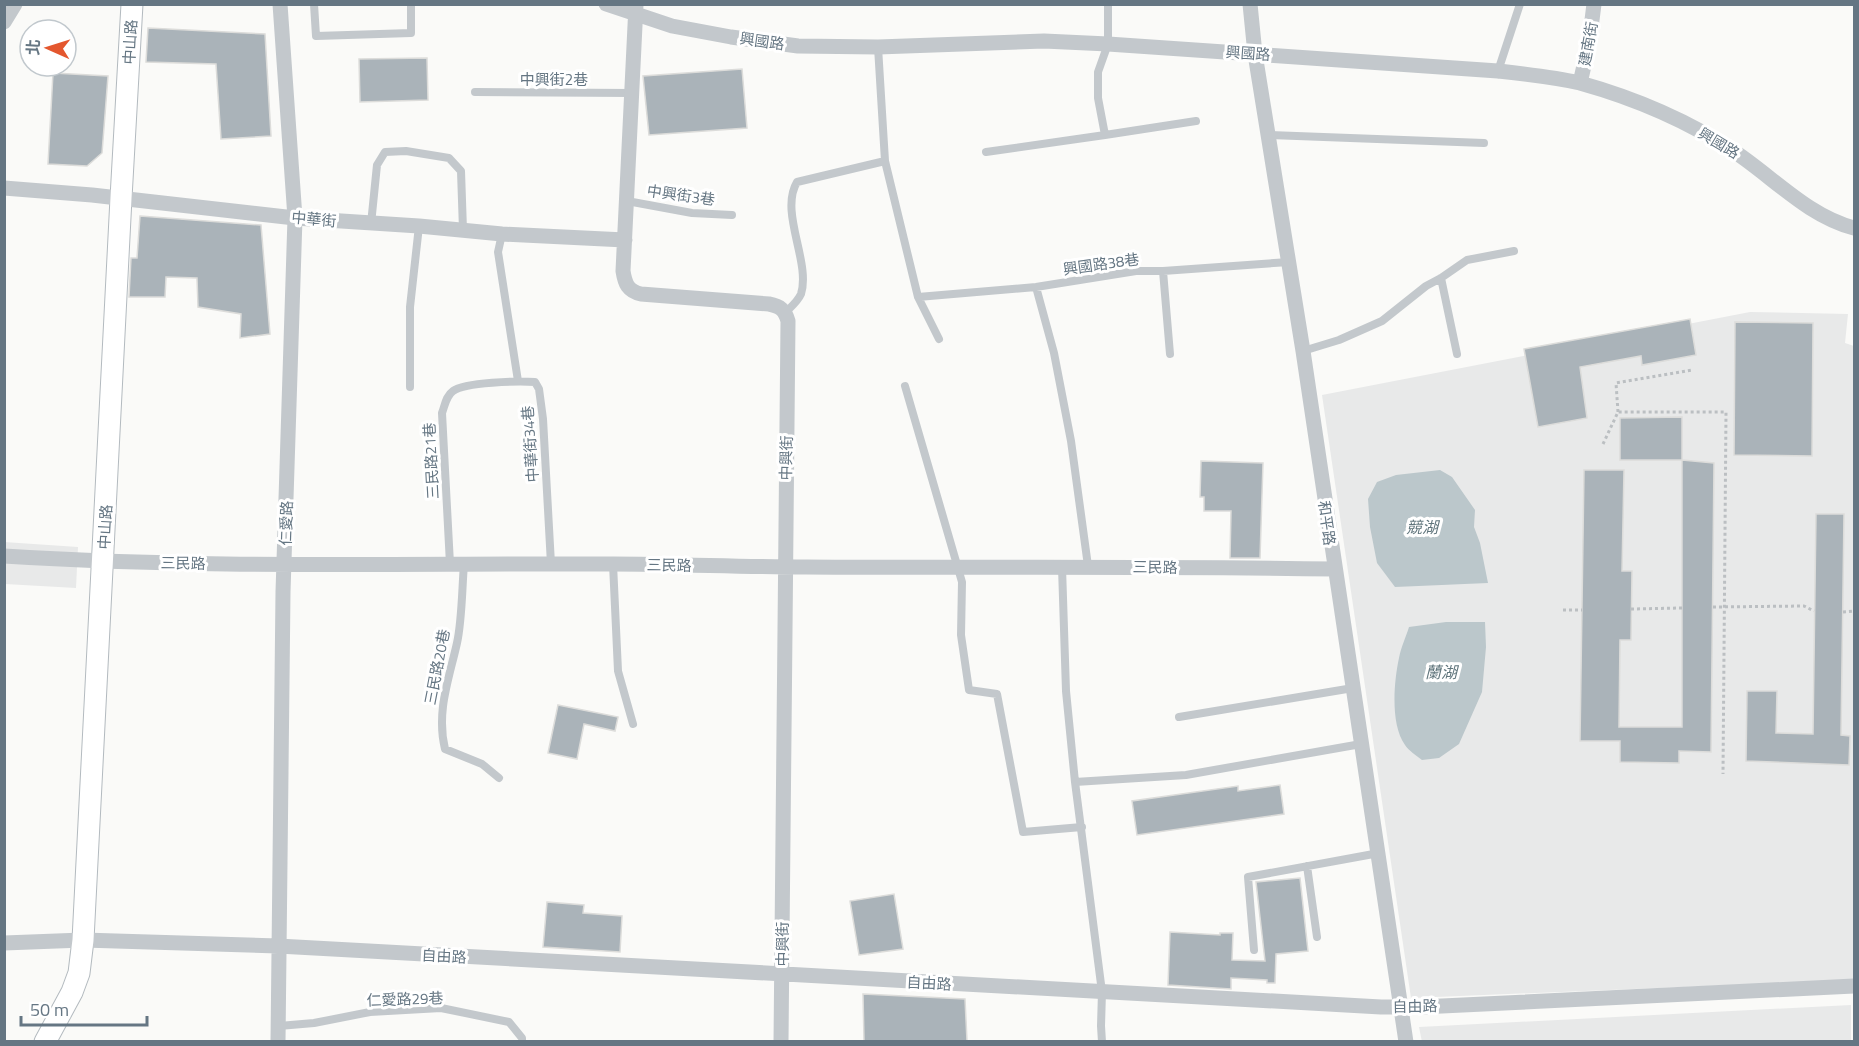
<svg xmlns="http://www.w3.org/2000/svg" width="1859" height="1046" font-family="'Titillium Web','Noto Sans TC',sans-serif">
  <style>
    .built { fill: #e8e9e9 }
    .water { fill: #bbc7cb }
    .building { fill: #aab3b9; stroke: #dcdcda; stroke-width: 1.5 }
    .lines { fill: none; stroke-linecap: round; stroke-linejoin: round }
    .secondary-casing { stroke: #b3babf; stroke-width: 23 }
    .path { stroke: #bbbfc2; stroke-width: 3; stroke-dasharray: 3 3; stroke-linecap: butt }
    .service { stroke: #c3c8cc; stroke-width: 8 }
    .minor { stroke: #c3c8cc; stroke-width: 15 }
    .secondary { stroke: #fff; stroke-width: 21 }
    .labels { text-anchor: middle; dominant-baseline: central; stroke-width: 6; stroke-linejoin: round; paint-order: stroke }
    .street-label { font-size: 15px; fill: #657683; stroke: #fff }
    .water-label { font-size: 16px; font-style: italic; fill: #60757c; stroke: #fff }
  </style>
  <rect width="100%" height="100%" fill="#fafaf8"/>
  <path class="built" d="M1750,312L1848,314L1845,343L1854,346V980L1411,998L1322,395Z
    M4,542L78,547L76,588L5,584Z
    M1851,1005V1041L1422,1042L1419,1027Z"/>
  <path class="water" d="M1440,470L1452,477L1475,510L1474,527L1480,543L1488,583L1395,587L1377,563L1370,527L1368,499L1377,482L1396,475Z
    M1446,622H1485L1486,647L1482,692L1459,744L1439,758L1422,760C1416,755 1409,751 1405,745C1390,724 1394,681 1399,658C1401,647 1406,637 1409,627Z"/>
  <path class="building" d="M148,28L265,34L271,136L221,139L216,64L146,62Z
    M427,58L428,100L360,102L359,59Z
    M742,69L747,128L649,135L643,76Z
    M53,73L108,76L102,153L87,166L48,164Z
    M140,216L261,225L270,334L240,338L241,314L198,307L197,278L166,277L165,297H129L131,258H137Z
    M1690,319L1696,355L1642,365L1641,356L1580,367L1587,418L1538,427L1524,349Z
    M1735,322L1813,323L1812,456L1734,455Z
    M1682,417V460H1620V418Z
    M1682,460L1714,463L1711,752L1679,751V763L1620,762V741H1580L1584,470H1624L1622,571H1632L1631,640H1620L1619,727H1682Z
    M1201,461L1263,463L1260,558H1230L1231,511H1204V497H1200Z
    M1816,514H1844L1841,735L1850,736L1849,765L1746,761L1747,691H1777L1776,733L1813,734Z
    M558,705L618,717L615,731L584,724L577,759L548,753Z
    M1280,785L1284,814L1137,835L1132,801L1238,786V791Z
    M1300,878L1308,951L1276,954L1275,983H1267V980L1231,978V989L1168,985L1170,932L1220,935V933H1233L1232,960L1265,961L1256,882Z
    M894,894L903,949L859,955L850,901Z
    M547,902L584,905L583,913L622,916L620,952L543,947Z
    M863,994L965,999L967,1041H864Z"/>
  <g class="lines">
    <defs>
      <path id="secondary" d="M45,1042L72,992L79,973L83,940L121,198L132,4"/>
    </defs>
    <use href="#secondary" class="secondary-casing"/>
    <path class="path" d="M1618,412L1616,383L1692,370
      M1603,444L1618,412H1726L1723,774
      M1713,607L1804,606L1814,611
      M1631,609L1682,608
      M1563,610H1582
      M1843,612L1854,611"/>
    <path class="service" d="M314,4L316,36L411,33V4
      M1108,4V44L1098,72V98L1105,135L1196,121
      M878,47L885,161L918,297L939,339
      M1498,71L1520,4
      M475,92L632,93
      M1269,135L1484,143
      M986,152L1105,135
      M627,201L692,213L732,215
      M371,224L377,165L385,152L406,151L449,158L461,171L463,230
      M502,234L498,252L518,381
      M1163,271L1170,354
      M1441,278L1457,354
      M1036,287L1054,353L1071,441L1088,566
      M918,297L1036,287L1136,271H1163L1289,262
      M786,312C791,307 798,301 801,294C811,262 779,212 797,182L885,161
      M1303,351L1339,340L1382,321L1426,286L1441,278L1467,260L1514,251
      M905,386L962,582L961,635L969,690L997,694L1023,832L1082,827
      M410,387V307L419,226
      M450,564L442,413C445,405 446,396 453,391C465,382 518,381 535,382L539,389L543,419L551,564
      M464,564C462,588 462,621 457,643C449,679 436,712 445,749L482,764L499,778
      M613,564L618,671L633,724
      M1062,567L1066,691L1075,782L1102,992L1101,1026L1102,1042
      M1179,717L1353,688
      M1075,782L1186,775L1361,744
      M1307,866L1317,937
      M1254,950L1248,877L1379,853
      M279,1026L314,1023L370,1012L441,1008L509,1022L522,1038V1042"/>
    <path class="minor" d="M606,4L672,26L731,37L798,46L878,47L1044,41L1108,44L1498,71C1525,74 1553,77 1580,83C1634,98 1688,121 1735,152C1774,178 1808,216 1854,228
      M1250,4L1255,54L1303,351L1406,1042
      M636,5L623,271C625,284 628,291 641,294L769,304C780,306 785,310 788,321L781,1042
      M4,22L15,4
      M1580,83L1589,44L1594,4
      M4,188L92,195L295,218L419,226L502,234L625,240
      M4,556C207,569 410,563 612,564C677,564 742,567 806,567C982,568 1158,566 1334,569
      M4,943L83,940L278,946L1381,1007H1421L1854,986
      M278,1042L283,592L295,218L280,4"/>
    <use href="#secondary" class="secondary"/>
  </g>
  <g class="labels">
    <g class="street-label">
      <text transform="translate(762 41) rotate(8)">興國路</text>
      <text transform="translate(130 42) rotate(-87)">中山路</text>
      <text transform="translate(1588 44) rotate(-80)">建南街</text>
      <text transform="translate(1248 53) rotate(4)">興國路</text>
      <text x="554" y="79">中興街2巷</text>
      <text transform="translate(1719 143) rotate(31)">興國路</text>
      <text transform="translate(681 195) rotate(8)">中興街3巷</text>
      <text transform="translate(314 219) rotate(5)">中華街</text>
      <text transform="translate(1101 264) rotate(-8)">興國路38巷</text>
      <text transform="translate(530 444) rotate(-94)">中華街34巷</text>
      <text transform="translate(786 458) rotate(-89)">中興街</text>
      <text transform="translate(431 461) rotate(-93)">三民路21巷</text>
      <text transform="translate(286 523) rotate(-88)">仁愛路</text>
      <text transform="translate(1327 523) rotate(82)">和平路</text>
      <text transform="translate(105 527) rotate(-87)">中山路</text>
      <text transform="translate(183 563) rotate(1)">三民路</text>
      <text transform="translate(669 565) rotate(1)">三民路</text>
      <text transform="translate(1155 567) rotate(1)">三民路</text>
      <text transform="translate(437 667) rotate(-79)">三民路20巷</text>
      <text transform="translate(782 944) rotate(-90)">中興街</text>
      <text transform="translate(444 956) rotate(3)">自由路</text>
      <text transform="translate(929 983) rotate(3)">自由路</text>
      <text transform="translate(405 999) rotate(-2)">仁愛路29巷</text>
      <text transform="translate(1415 1006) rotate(-1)">自由路</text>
    </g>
    <g class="water-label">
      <text x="1422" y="527">競湖</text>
      <text x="1441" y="672">蘭湖</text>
    </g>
  </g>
  <rect width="1859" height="1046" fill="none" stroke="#657683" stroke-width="12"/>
  <g transform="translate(48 48) rotate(273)"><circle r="28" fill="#ffffff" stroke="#c1c8cd" stroke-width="1.5"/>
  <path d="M0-4.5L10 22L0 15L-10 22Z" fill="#e4572e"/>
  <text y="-9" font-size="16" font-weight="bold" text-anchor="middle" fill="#657683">北</text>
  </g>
  <path d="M21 1016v9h126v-9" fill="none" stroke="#657683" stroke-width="3"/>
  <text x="30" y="1016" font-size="18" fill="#657683" stroke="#ffffff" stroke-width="4.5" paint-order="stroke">50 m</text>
</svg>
